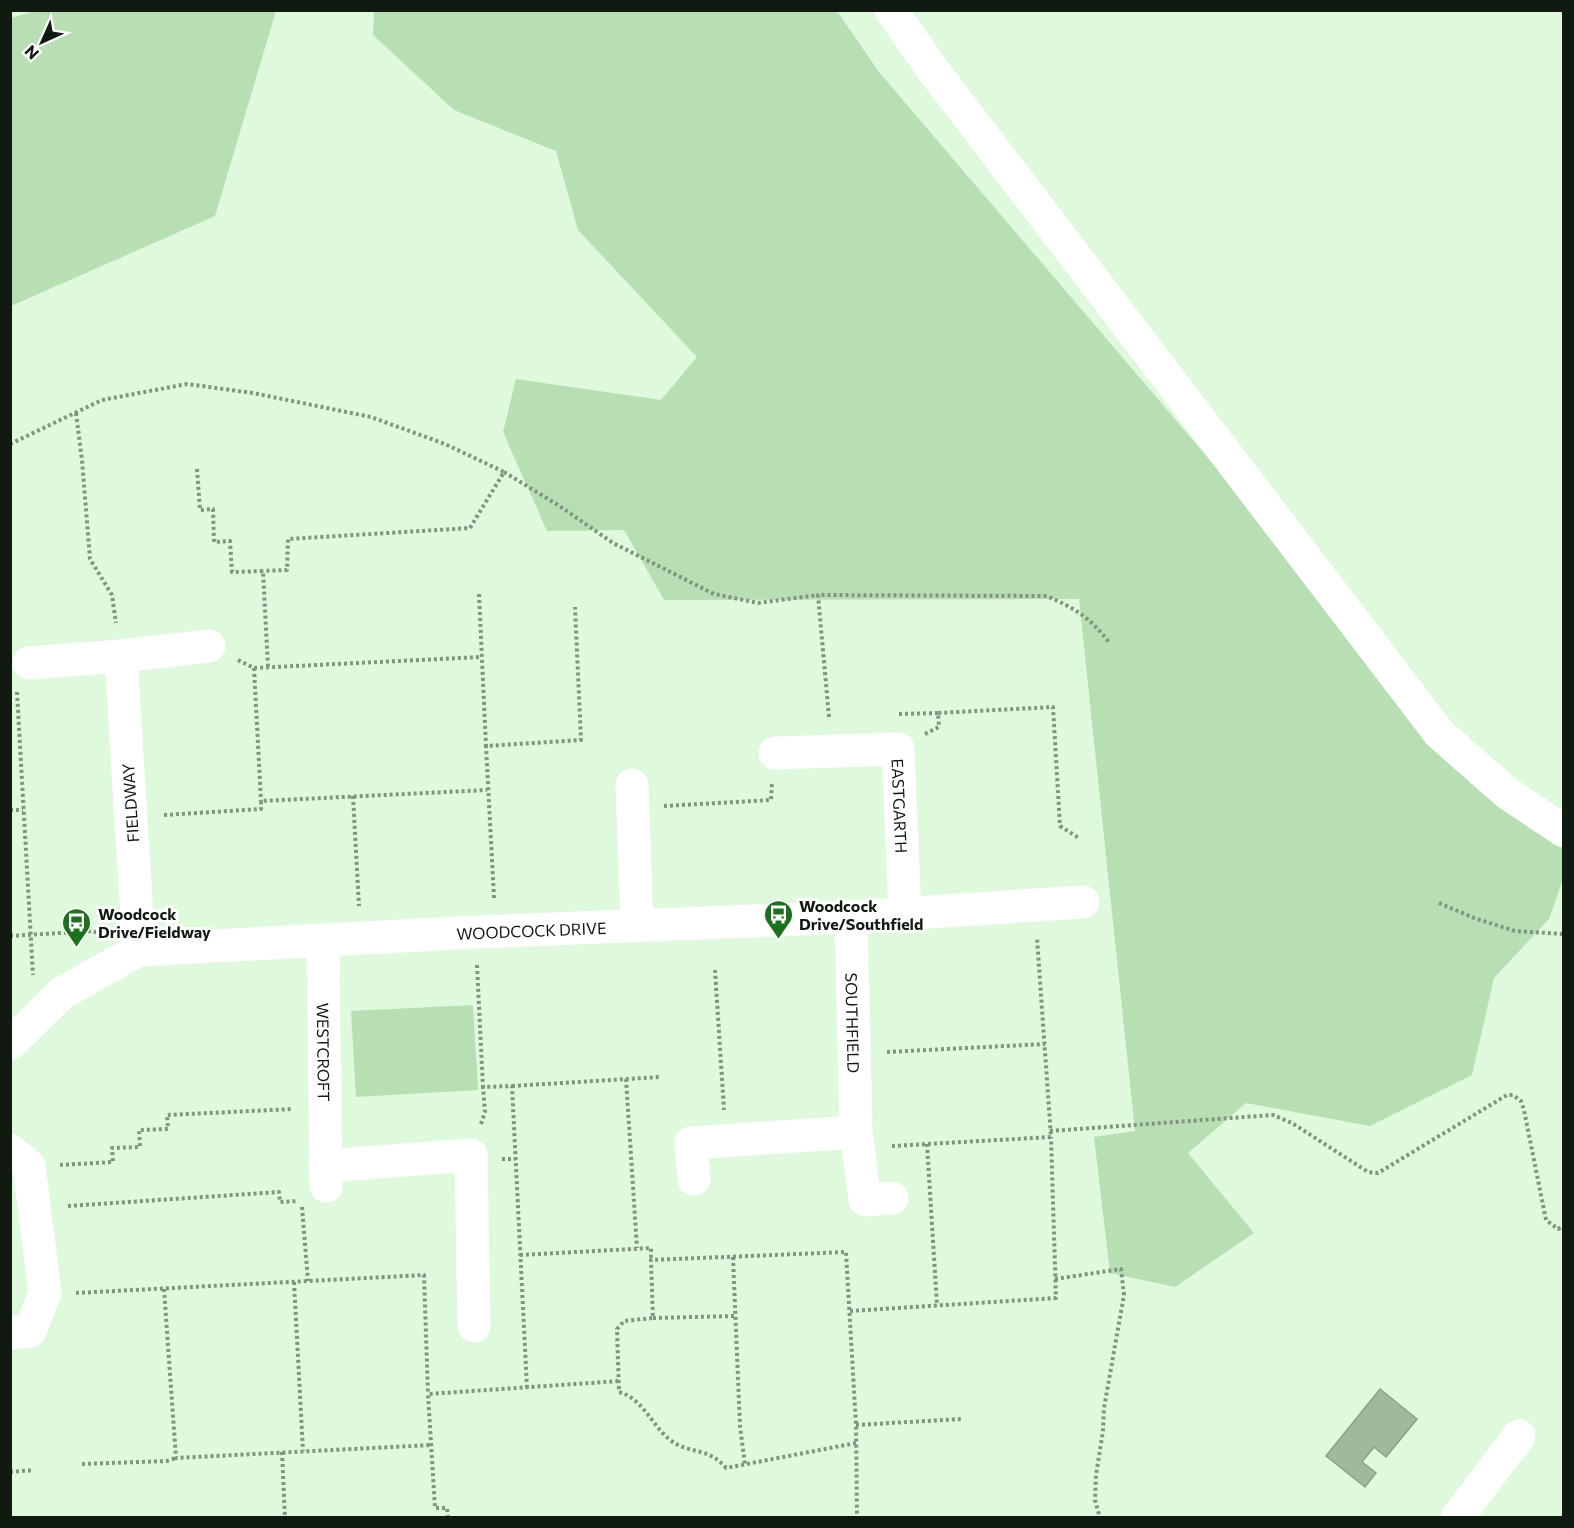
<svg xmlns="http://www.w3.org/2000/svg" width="1574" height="1528" font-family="Commissioner,sans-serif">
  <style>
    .green { fill: #b8dfb4 }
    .building { fill: #a0b89e; stroke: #8aa288; stroke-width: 1.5 }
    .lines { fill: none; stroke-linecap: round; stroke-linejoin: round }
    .path { stroke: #829480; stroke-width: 4; stroke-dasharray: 3 3; stroke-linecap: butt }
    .minor { stroke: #fff; stroke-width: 33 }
    .labels { text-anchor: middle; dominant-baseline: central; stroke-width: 6; stroke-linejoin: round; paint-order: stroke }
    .street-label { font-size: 16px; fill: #111a10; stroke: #fefefe }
    .poi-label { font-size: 16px; font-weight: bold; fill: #111a10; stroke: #fefefe; text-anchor: start }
  </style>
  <rect width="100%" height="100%" fill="#dff9dd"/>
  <path class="green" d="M38,10L276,11L215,216L11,306V18Z
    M374,11H837L879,72L1418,704L1563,843V879L1549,919L1494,978L1472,1075L1370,1126L1246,1103L1188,1153L1254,1233L1175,1287L1110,1273L1094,1137L1135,1131L1079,599L664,600L624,530L547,531L503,432L516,379L661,400L697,357L578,230L556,151L454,110L373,35Z
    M473,1005L478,1090L356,1097L351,1011Z"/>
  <path class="building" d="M1380,1389L1417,1419L1386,1457L1374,1447L1362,1462L1376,1473L1365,1487L1326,1456Z"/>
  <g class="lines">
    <path class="path" d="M76,413L82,460L90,559L112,595L116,623
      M10,444L102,400L187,384L253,393L371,417L445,444L504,472L470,528L288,539L287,570L263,571
      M197,469L200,510L213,509L214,542L230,541L232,572L263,571L268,667
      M504,472L558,505L613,543L714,594L758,603L818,595
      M479,594L486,746
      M238,660L254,668L481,657
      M254,668L261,801
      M17,692L33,975
      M899,714L938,713
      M829,717L818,595L1047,596C1076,609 1089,617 1109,642
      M925,734L939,727L938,713L1053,707L1060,826L1079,838
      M353,796L359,906
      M664,806L771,800L772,783
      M10,810H23
      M164,815L261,809V801L487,790
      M494,898L486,746L581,740L575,607
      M1439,903L1474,918L1515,931L1564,934
      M10,936L93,931L100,934
      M477,965L483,1087
      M715,970L724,1110
      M887,1052L1045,1044
      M626,1079L637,1248
      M512,1086L660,1077
      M481,1124L485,1112L483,1087L512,1086L527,1388
      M1050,1131L1273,1115L1292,1123L1368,1172L1378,1173L1507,1095H1513L1521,1101L1524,1110L1546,1220L1558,1229L1564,1225
      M927,1144L937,1305
      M892,1146L1051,1137L1037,938
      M502,1159H515
      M60,1165L113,1162L112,1148L140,1147L139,1130L168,1129L167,1115L293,1109
      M68,1206L279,1192L280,1202L298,1201
      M302,1207L308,1281
      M520,1255L651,1248V1260
      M733,1257L740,1426L745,1465
      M1055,1279L1121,1269L1124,1295L1104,1408L1103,1431L1096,1475L1095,1500L1100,1518
      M294,1282L303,1451
      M164,1289L176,1458L431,1445
      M76,1293L424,1275L428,1394
      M850,1311L1056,1298L1051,1137
      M653,1318L735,1316
      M856,1425L961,1419
      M856,1443L726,1468C708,1446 688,1455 669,1439C652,1425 642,1398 619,1392L617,1329L624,1321L653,1318L651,1260L846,1252L856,1425L857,1518
      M282,1452L285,1518
      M82,1464L167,1461L176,1458
      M10,1472L34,1470
      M448,1518L447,1508H435L428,1394L619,1381"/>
    <g class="minor">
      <path d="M891,10L933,70L1439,733L1507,793L1564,831"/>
      <path d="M29,663L121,656"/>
      <path id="s1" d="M775,753L898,749L905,913"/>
      <path d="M632,785L637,926"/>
      <path id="s2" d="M851,917L856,1132L865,1200L892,1198"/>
      <path id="s3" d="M323,940L326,1186"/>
      <path d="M139,950L121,656L209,646"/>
      <path id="s4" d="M10,1044L62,993L139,950L476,932L851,917L1083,902"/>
      <path d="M10,1150L29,1166L45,1293L30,1331L10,1333"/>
      <path d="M325,1166L471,1155L474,1326"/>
      <path d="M694,1179L691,1143L856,1132"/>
      <path d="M1457,1518L1519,1436"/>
    </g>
  </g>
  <defs>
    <symbol id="bus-pin" viewBox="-11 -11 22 30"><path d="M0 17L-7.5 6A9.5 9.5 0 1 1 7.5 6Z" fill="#1c711c" stroke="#fefefe"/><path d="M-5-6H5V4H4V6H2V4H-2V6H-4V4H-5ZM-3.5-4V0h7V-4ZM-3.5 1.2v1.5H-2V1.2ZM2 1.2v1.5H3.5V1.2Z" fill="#fff"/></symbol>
  </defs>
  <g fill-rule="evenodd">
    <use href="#bus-pin" x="762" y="898" width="33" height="45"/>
    <use href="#bus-pin" x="60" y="906" width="33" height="45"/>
  </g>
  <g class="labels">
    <g class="street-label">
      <text transform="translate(130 803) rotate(-94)">FIELDWAY</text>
      <text stroke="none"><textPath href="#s1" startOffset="180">EASTGARTH</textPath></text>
      <text stroke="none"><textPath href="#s4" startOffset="554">WOODCOCK DRIVE</textPath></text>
      <text stroke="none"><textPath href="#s2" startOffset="106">SOUTHFIELD</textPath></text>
      <text stroke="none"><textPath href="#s3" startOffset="112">WESTCROFT</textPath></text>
    </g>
    <g class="poi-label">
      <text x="799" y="905">Woodcock<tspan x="799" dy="18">Drive/Southfield</tspan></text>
      <text x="98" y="913">Woodcock<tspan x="98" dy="18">Drive/Fieldway</tspan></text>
    </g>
  </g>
  <rect width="1574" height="1528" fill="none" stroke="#111a10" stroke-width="24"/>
  <g transform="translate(42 42) rotate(225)" stroke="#fefefe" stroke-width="4.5" paint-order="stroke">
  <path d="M0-4.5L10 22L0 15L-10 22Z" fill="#111a10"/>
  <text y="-9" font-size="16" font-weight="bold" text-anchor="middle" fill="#111a10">N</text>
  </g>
</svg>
